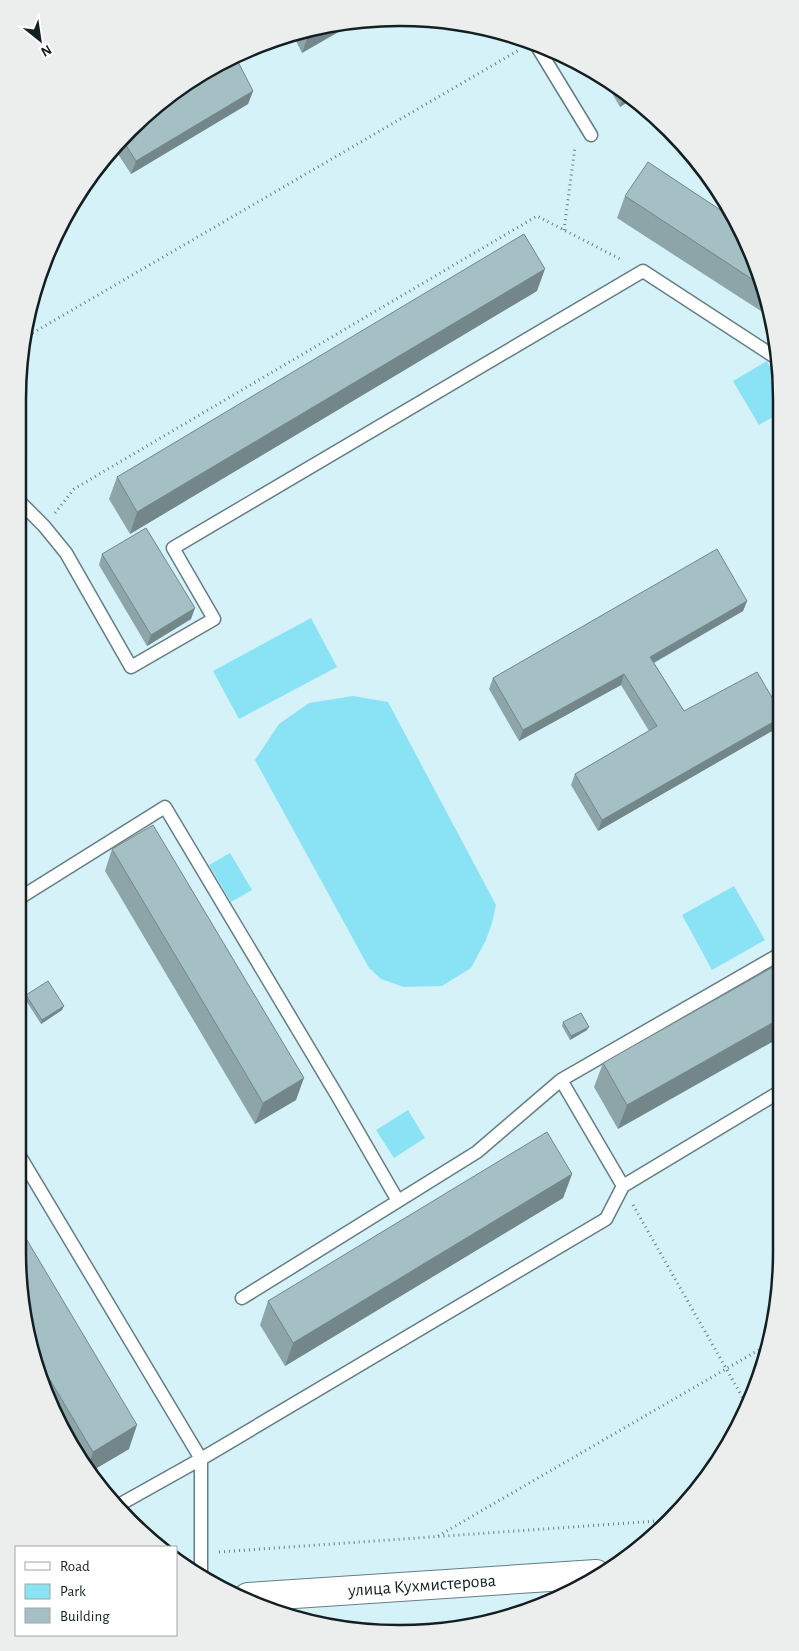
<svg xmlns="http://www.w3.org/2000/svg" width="799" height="1651" font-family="'Alegreya Sans',sans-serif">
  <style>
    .green { fill: #89e3f5 }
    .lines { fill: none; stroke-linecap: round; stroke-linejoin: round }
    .service-casing { stroke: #647e84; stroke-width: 15 }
    .secondary-casing { stroke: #647e84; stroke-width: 30 }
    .path { stroke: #6c7f83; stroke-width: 3; stroke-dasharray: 1 4; stroke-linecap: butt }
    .service { stroke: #fff; stroke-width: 12 }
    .secondary { stroke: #fff; stroke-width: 28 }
    .wall { fill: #8da5a9 }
    .shaded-wall { fill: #73868a }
    .building { fill: #a4c0c5; stroke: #73868a }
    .labels { text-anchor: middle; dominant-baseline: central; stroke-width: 4; stroke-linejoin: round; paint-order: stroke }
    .street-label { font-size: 18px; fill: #141f21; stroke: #fff }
    .rim { fill: none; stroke: #141f21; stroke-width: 2.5 }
  </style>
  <rect width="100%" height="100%" fill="#d6f2f9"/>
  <path class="green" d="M767,361L778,382V414L759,425L733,381Z
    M311,618L337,667L239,719L213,671Z
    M353,696L388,702L496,905L492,923L486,940L471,968L442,986L404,987L381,979L369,968L255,760L279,724L309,703Z
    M230,853L252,890L231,902L209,865Z
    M734,886L765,940L712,970L682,915Z
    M408,1110L425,1138L394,1158L376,1130Z"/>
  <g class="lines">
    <defs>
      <path id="service" d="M535,43L591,135
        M18,500L44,526L66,553L131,667L214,619L173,548L643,271L778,359
        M18,899L165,807L338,1097L398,1201
        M18,1153L201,1459L117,1506
        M623,1186L561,1080L780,954
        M242,1298L477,1152L561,1080
        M201,1577V1459L606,1219L623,1186L781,1091"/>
      <path id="secondary" d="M248,1597L596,1574"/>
    </defs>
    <use href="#service" class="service-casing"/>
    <use href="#secondary" class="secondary-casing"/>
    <path class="path" d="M564,230L575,147
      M24,338L519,50
      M55,513L74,489L537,216L622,260
      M633,1205L748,1407
      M438,1536L769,1344
      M219,1552L671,1520"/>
    <use href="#service" class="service"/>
    <use href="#secondary" class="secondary"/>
  </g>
  <path class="wall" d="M325,25L302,53L293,35Z
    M605,81L632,97L620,107Z
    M253,91L248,104L131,174L114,148L130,129Z
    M625,196L753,254L770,317L617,218Z
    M537,291L130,534L109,499L117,477Z
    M102,554L191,619L147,646L99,565Z
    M747,601L743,611L654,663L684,711L779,727L598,831L571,785L575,774L649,731L621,685L519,741L489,689L493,678Z
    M112,849L296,1100L255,1124L105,871Z
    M780,963L618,1129L594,1087L603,1063Z
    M26,995L62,1010L41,1024L25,999Z
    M563,1022L587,1030L570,1040L562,1026Z
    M572,1174L563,1198L285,1366L260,1325L268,1301Z
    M18,1252L129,1449L90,1472L38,1375Z"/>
  <path class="shaded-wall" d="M356,22L302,53L307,39L333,24Z
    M253,91L248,104L131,174L136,161Z
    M625,92L634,98L620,107Z
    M545,269L537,291L130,534L137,512Z
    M747,601L743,611L646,667L650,657Z
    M195,608L191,619L147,646L151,635Z
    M624,674L621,685L519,741L523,730Z
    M780,718V724L779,727L598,831L602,820Z
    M64,1006L62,1010L41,1024L42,1020Z
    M781,1018V1037L618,1129L627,1105Z
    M589,1027L587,1030L570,1040L571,1036Z
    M304,1078L296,1100L255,1124L263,1103Z
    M572,1174L563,1198L285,1366L293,1343Z
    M137,1425L129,1449L90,1472L88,1467L93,1452Z"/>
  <path class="building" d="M333,24L307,39L303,31L325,25Z
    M235,56L253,91L136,161L122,139L130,129L188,82Z
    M648,162L731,217L753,254L761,285L625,196Z
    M524,234L545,269L137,512L117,477Z
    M146,528L195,608L151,635L102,554Z
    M717,549L747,601L650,657L684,711L757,672L780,711V718L602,820L575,774L657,726L624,674L523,730L493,678Z
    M153,825L304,1078L263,1103L112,849Z
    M780,963L781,1018L627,1105L603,1063Z
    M48,981L64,1006L42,1020L26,995Z
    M581,1013L589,1027L571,1036L563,1022Z
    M547,1132L572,1174L293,1343L268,1301Z
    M18,1225L137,1425L93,1452L34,1353L18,1252Z"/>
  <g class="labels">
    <g class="street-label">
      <text transform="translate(422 1586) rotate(-4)">улица Кухмистерова</text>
    </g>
  </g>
  <path d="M0 0H799V1651H0ZM399 26H400A373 373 0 0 1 773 399V1252A373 373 0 0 1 400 1625H399A373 373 0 0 1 26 1252V399A373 373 0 0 1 399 26Z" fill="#eceded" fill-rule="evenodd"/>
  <path class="rim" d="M399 26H400A373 373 0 0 1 773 399V1252A373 373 0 0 1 400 1625H399A373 373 0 0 1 26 1252V399A373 373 0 0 1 399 26Z"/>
  <rect x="15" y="1546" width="162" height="90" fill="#ffffff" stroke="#a1a5a6"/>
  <rect x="25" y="1562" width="25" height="8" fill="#ffffff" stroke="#a1a5a6"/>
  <text x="60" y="1571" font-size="15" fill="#141f21">Road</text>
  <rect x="25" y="1584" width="25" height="15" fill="#89e3f5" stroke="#a1a5a6"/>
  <text x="60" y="1596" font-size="15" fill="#141f21">Park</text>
  <rect x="25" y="1608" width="25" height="15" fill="#a4c0c5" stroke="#a1a5a6"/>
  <text x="60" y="1621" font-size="15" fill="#141f21">Building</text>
  <g transform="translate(40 40) rotate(150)" stroke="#ffffff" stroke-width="4" paint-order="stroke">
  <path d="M0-4L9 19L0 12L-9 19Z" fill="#141f21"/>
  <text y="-8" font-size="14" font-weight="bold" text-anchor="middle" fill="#141f21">N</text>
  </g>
</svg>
